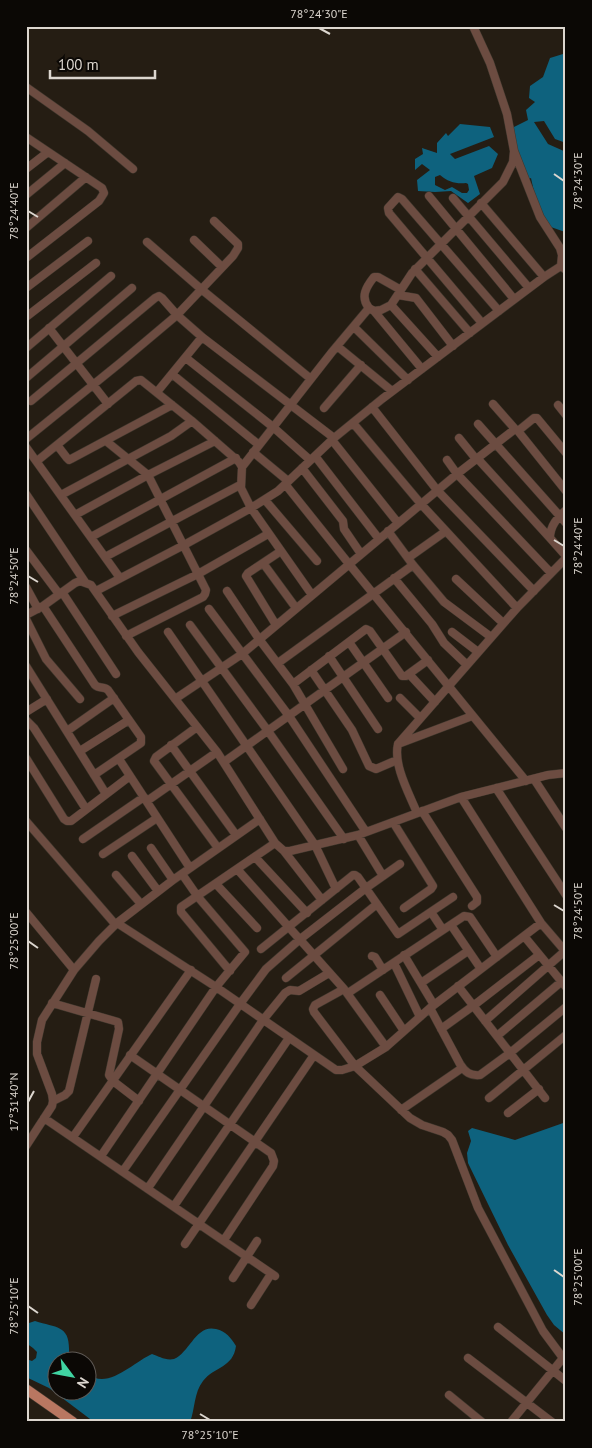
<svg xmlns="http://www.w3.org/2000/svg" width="592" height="1448" font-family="'PT Sans',sans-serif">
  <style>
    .water { fill: #0e627e; fill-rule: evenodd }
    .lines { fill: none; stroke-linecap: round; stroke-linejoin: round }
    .minor-casing { stroke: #3f372d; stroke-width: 9 }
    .major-casing { stroke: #3f372d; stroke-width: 11 }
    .minor { stroke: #6c4c41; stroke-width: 8 }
    .major { stroke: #b97761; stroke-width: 10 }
    .ticks { fill: none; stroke: #dcd6cf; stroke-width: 2 }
    .neatline { fill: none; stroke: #dcd6cf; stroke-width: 2 }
    .ticks-label { font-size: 12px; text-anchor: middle; fill: #dcd6cf }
  </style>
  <rect width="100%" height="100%" fill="#251d13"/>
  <path class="water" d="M564,42L566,44V143L555,139L544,121L534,122L548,144L566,152L565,232L548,226L537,206L531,178L526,180L524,175L512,128L528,120L526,110L535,102L529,98L530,86L543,77L550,58L563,54Z
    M460,124L490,127L494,137L450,154L455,159L489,146L498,154L492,168L474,176L480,194L468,203L451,191L435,192L418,191L417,180L430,170L422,164L415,170V159L423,154L422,148L437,153V143L446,133L448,136ZM440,175C448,182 456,184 466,183L468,184L469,190L467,193H462L452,187L445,190L435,185V177Z
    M566,1122V1335L554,1325L547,1315L508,1245L468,1163L467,1153L471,1141L468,1131L472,1128L515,1140Z
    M35,1321C57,1328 70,1325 69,1352L76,1360H58V1390H88V1373C106,1392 135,1361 152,1354C158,1356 166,1361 174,1359C190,1352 196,1324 216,1329C226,1331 231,1338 236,1346C233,1368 215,1366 203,1381C194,1392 195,1409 190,1422H94L49,1388L26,1377V1359L32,1361L36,1358L37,1352L33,1348L26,1343V1324Z"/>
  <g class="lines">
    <defs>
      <path id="minor" d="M473,26L490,63L507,114L514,151L540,217L560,248L562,255L561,266L566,270
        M26,87L88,131L133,169
        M26,137L102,188L104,193L99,201L26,258
        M26,169L48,152
        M26,195L65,163
        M429,196L514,299
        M453,198L529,288
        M481,203L544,277
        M26,228L86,177
        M194,240L222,267
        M147,242L201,289L311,379
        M415,269L470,333
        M26,288L88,241
        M398,295L416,298L453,346
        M391,305L438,357
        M369,308C360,297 366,287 374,277H378L401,290
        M374,311L422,369
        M26,317L96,263
        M482,323L389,213L388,208L398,197L402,199L499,311
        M354,327L408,380
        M49,328L108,404
        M337,346L392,391
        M26,348L111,276
        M186,358L273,427L310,460
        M172,374L259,445
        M26,378L132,288
        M157,392L202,337
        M31,401L155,298L159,296L162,298L177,315L233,256L238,248V244L214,221
        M493,404L515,429
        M558,405L566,415
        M372,407L437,490L534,591
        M324,408L361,365
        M353,423L421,504L517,608
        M478,424L566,523
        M518,431L534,418H537L566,453
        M459,438L476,459
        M26,439L120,363L177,315L202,337L334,438
        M332,440L398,523
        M106,441L148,475L206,590L205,594L203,597L126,636
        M57,445L67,458L69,460L71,459L172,405
        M26,447L120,578
        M253,452L288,481
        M315,456L379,539
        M477,458L550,538
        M447,460L457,474L515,429L518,431L566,491
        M37,461L136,381L141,380L192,421L239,462L242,467L241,488L251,508L312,595
        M242,467L332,352L369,308L374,311L381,310L391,305L412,273L503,182L513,162L514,151
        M302,468L343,521L344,529L361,554
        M285,484L349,564L526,781
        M26,494L85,582
        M61,495L171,436L192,421
        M265,500L317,561
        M566,510C557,518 550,526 550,538L566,556
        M75,515L148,475L215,441
        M388,531L413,565L444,602L491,637
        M91,537L236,458
        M26,550L59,594
        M105,557L240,485
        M408,558L446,531
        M263,563L296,608
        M394,578L432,624L444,643L467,665
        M456,579L503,623
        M26,587L38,609
        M96,591L184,545L251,508L278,491L334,438L382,399L544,277L561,266
        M227,591L259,639L293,684L343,769
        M62,592L116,674
        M43,606L95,685C99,689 104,686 108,690L141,737V743L94,775
        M209,609L289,716L366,832
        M26,615L43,606L75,583L80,581L91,585L138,652L217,752L275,843L284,851H290L358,835L461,797L548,775L566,773
        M112,616L198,574L268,534
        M26,619L46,659L80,699
        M190,625L268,731L344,839
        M276,625L246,576L248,573L281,551
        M168,632L315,845L336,889
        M452,632L478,652
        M349,642L388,698
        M329,656L378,729
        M278,663L413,565
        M26,666L106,794
        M311,670L352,730L369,766L376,769L397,760
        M409,674L435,702
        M293,684L366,629L370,631L402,676H406L428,660
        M400,698L420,718
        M175,699L242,654L457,474L551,573
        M26,712L47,699
        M26,720L34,728L86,809
        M197,727L156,757L154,761L218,848
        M67,731L114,698
        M398,744L472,716
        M171,745L236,835
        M80,751L129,720
        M26,758L64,819L67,821H71L130,776
        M119,759L190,868
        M224,762L406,632
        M534,779L566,828
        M496,788L566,895
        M461,797L541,923L565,951L485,1021
        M147,801L217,752
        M422,811L477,897V902L472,906
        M417,813C409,793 393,765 398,744L517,608L566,558
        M26,821L115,924
        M393,822L433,886L431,889L404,908
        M358,835L383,876
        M83,839L144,797
        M151,848L173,880
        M284,851L322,900
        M103,854L157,818
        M132,856L158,891
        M255,857L307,913
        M237,869L344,989L386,1047
        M116,875L141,904
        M216,884L257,928
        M26,912L74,970
        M431,912L443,930
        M117,923L216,987L336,1070H342L355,1066L386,1047L430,1008L541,923
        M451,925L481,969
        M524,936L566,987
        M261,949L353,875H355L358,877L398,934L453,897
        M404,955L434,1005
        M372,956L375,957L383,970
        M394,963L420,1017
        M230,971L181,912V907L275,843
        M286,978L377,904
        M421,983L468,951
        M458,986L545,1098
        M344,989L315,1005L313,1009L314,1012L355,1066L410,1118L422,1125L443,1132L448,1135L452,1140L478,1208L543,1331L566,1362
        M348,993L464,916L470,917L497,957
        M380,995L404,1031
        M52,1003L118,1022L119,1029L109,1075L113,1081L139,1101
        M430,1008L460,1064C465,1072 470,1076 480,1075L510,1053L566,1007
        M441,1029L473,1006L539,955
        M497,1036L561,982
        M130,1055L271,1153L274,1161L273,1166L224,1240
        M489,1098L566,1035
        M53,1101L65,1095L69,1091L96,979
        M401,1110L462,1068
        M508,1113L539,1089
        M44,1118L275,1276
        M73,1137L191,970
        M26,1146L52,1106L53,1101L52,1094L37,1054V1042L42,1020L74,970L99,941L117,923L173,880L260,819
        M101,1156L216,987L245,952L198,897L182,874
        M123,1171L240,1004L266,969L299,940L366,888L400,864
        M148,1188L263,1020L285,993L290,990L299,991L329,973
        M174,1206L289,1038
        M185,1244L314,1055
        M233,1278L257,1241
        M251,1305L271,1274
        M498,1327L566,1381
        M468,1358L552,1422
        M449,1395L482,1422
        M511,1422L563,1358"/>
      <path id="major" d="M26,1389L73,1422"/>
    </defs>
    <use href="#minor" class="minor-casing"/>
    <use href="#major" class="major-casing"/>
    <use href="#minor" class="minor"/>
    <use href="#major" class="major"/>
  </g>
  <path class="ticks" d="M319,28L330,34M554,174L564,181M28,211L38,217M554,540L564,546M28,576L38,582M554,905L564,911M28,941L38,948M28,1102L34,1091M554,1270L564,1277M28,1306L38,1313M200,1414L210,1420"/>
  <rect width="592" height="1448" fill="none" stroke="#0b0805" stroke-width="55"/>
  <g transform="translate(72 1376) rotate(122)"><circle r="24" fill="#0b0805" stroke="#5f5a56"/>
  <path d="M0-4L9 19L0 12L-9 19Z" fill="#40d4a2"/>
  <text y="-8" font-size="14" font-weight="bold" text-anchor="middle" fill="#dcd6cf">N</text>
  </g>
  <path d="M50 70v8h105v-8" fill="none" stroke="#dcd6cf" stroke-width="2.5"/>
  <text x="58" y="70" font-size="15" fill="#dcd6cf" stroke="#0b0805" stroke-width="4" paint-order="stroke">100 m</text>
  <rect x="28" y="28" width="536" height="1392" class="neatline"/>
  <g class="ticks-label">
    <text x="319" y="18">78°24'30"E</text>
    <text transform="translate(578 181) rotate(-90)" y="4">78°24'30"E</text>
    <text transform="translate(14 211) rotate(-90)" y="4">78°24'40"E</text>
    <text transform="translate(578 546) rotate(-90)" y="4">78°24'40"E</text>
    <text transform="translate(14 576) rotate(-90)" y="4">78°24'50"E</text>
    <text transform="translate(578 911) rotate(-90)" y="4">78°24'50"E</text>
    <text transform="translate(14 941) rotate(-90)" y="4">78°25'00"E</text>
    <text transform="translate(14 1102) rotate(-90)" y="4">17°31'40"N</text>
    <text transform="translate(578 1277) rotate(-90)" y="4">78°25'00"E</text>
    <text transform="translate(14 1306) rotate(-90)" y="4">78°25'10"E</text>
    <text x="210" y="1439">78°25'10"E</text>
  </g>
</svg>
